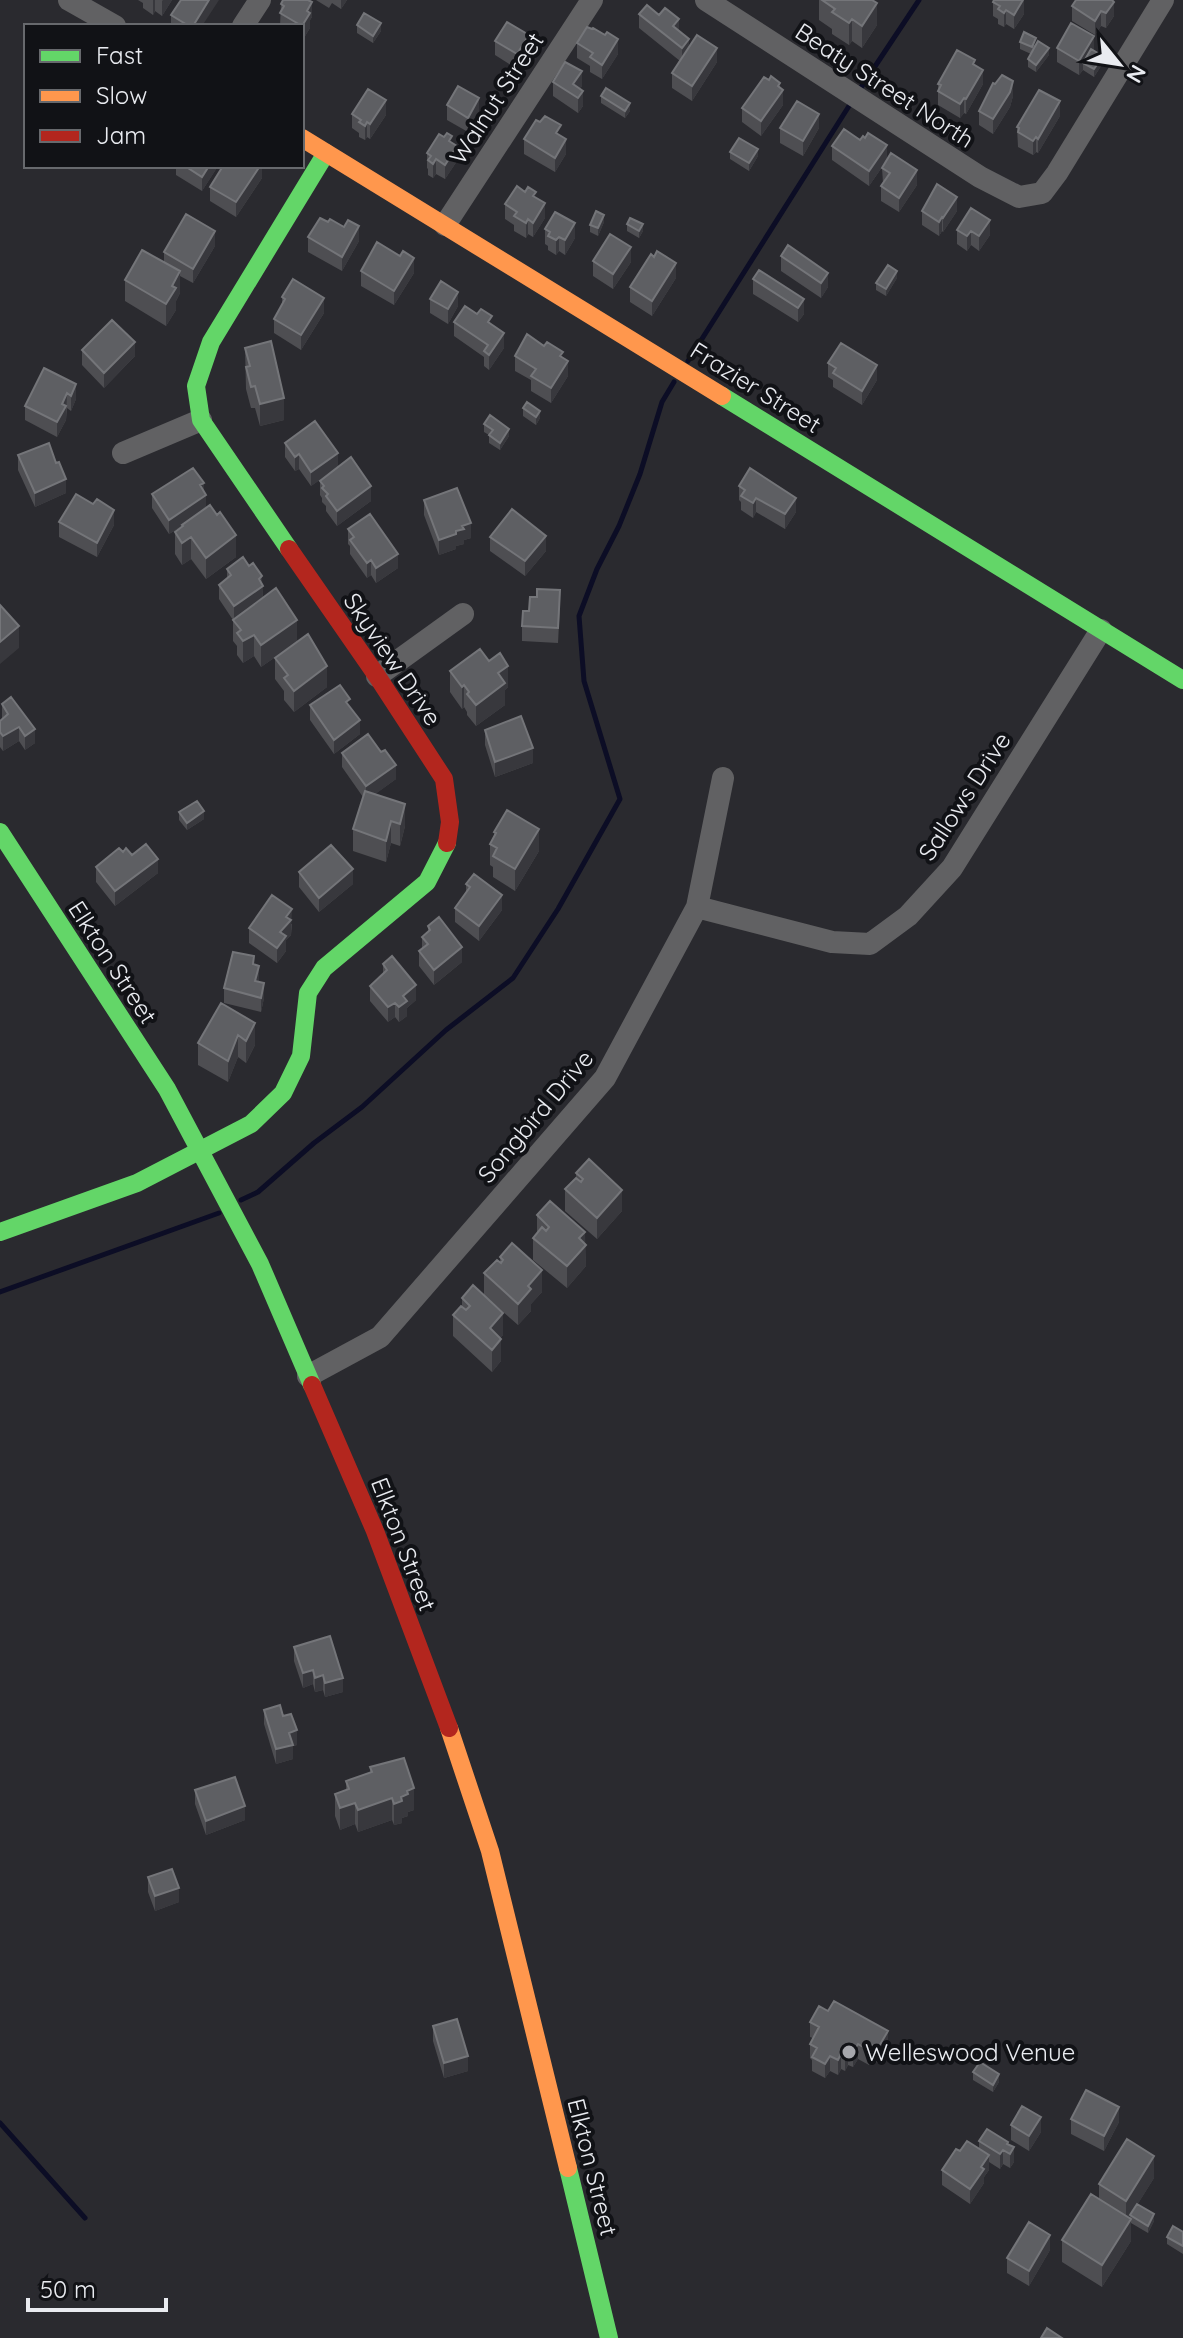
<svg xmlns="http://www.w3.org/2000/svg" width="1183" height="2338" font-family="Quicksand,sans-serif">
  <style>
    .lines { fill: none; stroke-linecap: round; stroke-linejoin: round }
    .stream { stroke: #0c0d25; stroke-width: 5 }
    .street { stroke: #616163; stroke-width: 22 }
    .fast { stroke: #63d668; stroke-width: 18 }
    .slow { stroke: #ff974d; stroke-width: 18 }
    .jam { stroke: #b3261e; stroke-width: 18 }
    .wall { fill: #4e4e52 }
    .shaded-wall { fill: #38383d }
    .building { fill: #5e5f63; stroke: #747579; stroke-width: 2 }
    .poi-dot { fill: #a6a7ac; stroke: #111216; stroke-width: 3 }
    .labels { text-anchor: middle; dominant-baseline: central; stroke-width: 8; stroke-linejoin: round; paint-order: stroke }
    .street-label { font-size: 24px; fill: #e9ebf0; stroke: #111216 }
    .poi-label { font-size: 24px; fill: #e9ebf0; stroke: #111216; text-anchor: start }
  </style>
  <rect width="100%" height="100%" fill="#2a2a2f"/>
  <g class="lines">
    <path class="stream" d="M858,92L919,0
      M688,361L849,106
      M241,1200L258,1192L314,1143L362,1107L446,1030L513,978L558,909L620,799L584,681L579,616L597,569L619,526L640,474L662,402L674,382
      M0,1292L219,1213
      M0,2123L85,2218"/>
    <path class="street" d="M69,0L115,26
      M706,0L980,177L1019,197L1042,193L1057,173L1163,0
      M243,26L260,0
      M445,225L592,0
      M123,453L201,420
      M377,676L463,614
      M697,907L832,942L870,944L908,916L952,868L1101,630
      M308,1376L380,1337L605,1078L697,907L723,778"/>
    <path class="fast" d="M722,396L1183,680
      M289,549L201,420L196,386L211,342L326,153
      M0,832L167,1089L260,1264L312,1385
      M0,1232L137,1183L251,1124L283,1093L301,1056L308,993L324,968L427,882L447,843
      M568,2168L609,2338"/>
    <path class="slow" d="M302,138L722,396
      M449,1728L490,1851L568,2168"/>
    <path class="jam" d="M289,549L377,676L444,779L450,822L447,843
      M312,1385L375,1531L449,1728"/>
  </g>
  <path class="wall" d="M138,0H172L162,16L155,11L153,15L143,8V3Z
    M316,0H347L341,9L332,3L329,8Z
    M819,0H872L877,25L862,48L852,41L849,45L832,34V29L819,20Z
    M993,2L1024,14L1014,29L1006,24L1004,27L998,24V19L993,16Z
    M1114,2V16L1106,28L1101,26L1095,35L1072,21V6Z
    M281,4L312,17L310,20V28L302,41V26H280Z
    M639,14L679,30L689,47L717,62L692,101L672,88V73L680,61L639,28Z
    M171,15L202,26H171Z
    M357,25L381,31L373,43L357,33Z
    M495,41L529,50L517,69L495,55Z
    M1020,42L1036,45L1049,55L1036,72L1028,67V59L1031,54L1020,49Z
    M577,43L618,54L602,79L590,72V66L577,58Z
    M1057,48L1094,50L1103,63L1094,77L1083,70L1079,75L1057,62Z
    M975,65L983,84L966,114L964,113L960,118L938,105V84Z
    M553,82L582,86L579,89L583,106L578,113L553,96Z
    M780,88L783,105L761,136L742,122V108Z
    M601,96L630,111L625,118L601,103Z
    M1013,96L1010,107L993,134L979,125V111Z
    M447,105L479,113L468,132L447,120Z
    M352,114L386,115L370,139L367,137L365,140L359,137V133L352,128Z
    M1060,116L1038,153L1036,152L1033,155L1018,147L1017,127Z
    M780,128H819L803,156L780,143Z
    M561,136L566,154L555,172L524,154V139Z
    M860,140L887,160L869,186L832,160V146Z
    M452,143L457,161L445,179L436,174L433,178L428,175V169L427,168V153Z
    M730,152L758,156L749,171L730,159Z
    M176,166H218L202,191L176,175Z
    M262,166V178L236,217L210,201V187Z
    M882,168L917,185L899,212L881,201V186L883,183Z
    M536,198L545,218L533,237L528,234L526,238L514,231V225L505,219V204Z
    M971,208L990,235L979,251L971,245L967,251L957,244V230Z
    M922,211H957L943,232L942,231L939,236L922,225Z
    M604,222L598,236L590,232V225Z
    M627,224L643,231L639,238L627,231Z
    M545,229L575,238L565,255L559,251L556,255L548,250V246L545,244Z
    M308,237L359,241L342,271L308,252Z
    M215,246L193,283L180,276V293L176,301V310L166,326L125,301V280L164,262V252Z
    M400,256L414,273L394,305L361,286V271Z
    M781,256L828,287L821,298L781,271Z
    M654,257L676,278L652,316L630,302V287Z
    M593,261L631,262L613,289L593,276Z
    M759,270L804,314L798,322L753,294V279Z
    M897,278L886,296L876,290V283Z
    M282,297L324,313L301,350L274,333V319L282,306Z
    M430,299L458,306L448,324L430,313Z
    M454,322L492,325L504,348L489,370L484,366V357L454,336Z
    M245,348L284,420L260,426L255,408H251L246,389Z
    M82,350L135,356L104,388L82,365Z
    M515,356L563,358L568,376L551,403L531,391V380L515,371Z
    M828,363L877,380L862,405L833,387V380L828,377Z
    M44,368L76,399L71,411L67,408L66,420L57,437L25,420V406Z
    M523,408L540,418L536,425L523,416Z
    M484,424L509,436L500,450L489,443V435L484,432Z
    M285,443L338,467L371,501L337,526L326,511V506L322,502V498L320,495V481L325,476L311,486L299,469L295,471L285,457Z
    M18,455L66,493L35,507L18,470Z
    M739,486L796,512L785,529L756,512L753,518L741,510V502L739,500Z
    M204,491L206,508L236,557L206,579L191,559L182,565L175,554V532L182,526L169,534L152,508V494Z
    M424,500L471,538L464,540V544L456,546V549L439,555L424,515Z
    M59,522L114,525L97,557L59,537Z
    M348,529L398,568L376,583L371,575L367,578L350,554V546L348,544Z
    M490,537L546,551L525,576L490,551Z
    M227,569L262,584L263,597L297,642L261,667L254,656L243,663L237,655V646L233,641V620L219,599V585L227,579Z
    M560,604L558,643L522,641V626L529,611Z
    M275,658L327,687L294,712L284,700V691L275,679Z
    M450,671L508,687L505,690V705L476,726L467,715V712L464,707L462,709L450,692Z
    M2,704L35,743L25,750L19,741L3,751L0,747V721L2,719Z
    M310,705L350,708L360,734L334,754L310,720Z
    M485,730L533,763L495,777L485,745Z
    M342,753L396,779L375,794L405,826L400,846L391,843L386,862L353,851V829L363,797L342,767Z
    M179,812L204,819L187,830L179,820Z
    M494,832L539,851L515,891L493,877V867L490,865V844L494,837Z
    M123,852L132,855L158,873L115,906L96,882V867Z
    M299,872L353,884L319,912L299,887Z
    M466,884L502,910L479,941L455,922V908L466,893Z
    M292,924L291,935L286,940V951L277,963L249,943V928Z
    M428,926L462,962L434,985L419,966V951L422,949V937L428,932Z
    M254,964L264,998L261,1012L224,1003V988Z
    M383,964L416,1000L407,1008V1016L399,1022L395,1017L388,1022L370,1001V986L383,974Z
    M255,1023V1045L246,1063L238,1057L228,1082L198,1065V1043Z
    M576,1173L622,1211L597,1239L565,1211V1189L576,1178Z
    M537,1215L585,1244L586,1266L567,1288L533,1260V1238L537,1234Z
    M500,1257L542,1292L531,1304V1311L518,1325L484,1295V1273L500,1262Z
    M462,1298L503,1335L500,1338L501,1361L492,1372L453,1336V1315L462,1306Z
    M294,1647L343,1692L325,1697L323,1690L315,1692L313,1684L303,1688L294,1661Z
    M264,1710L283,1716L297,1745L293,1746V1759L276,1764L264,1724Z
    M370,1767L414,1810L408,1812V1816L402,1818V1823L394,1825L392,1820L358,1832L355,1824L340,1830L335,1816V1794L346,1790V1781L370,1773Z
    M195,1790L245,1820L206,1835L195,1804Z
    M148,1877L179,1902L155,1911L148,1892Z
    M810,2022L888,2046L878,2063L872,2060L869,2065L858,2059L853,2067L848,2065L845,2071L841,2069L838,2075L830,2071L825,2078L812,2071V2060L810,2058V2044L813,2038L810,2037Z
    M433,2026L468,2071L444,2078L433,2041Z
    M973,2072L999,2082L993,2092L973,2080Z
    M1071,2119L1119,2122L1104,2151L1071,2134Z
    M1011,2125L1041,2132L1029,2151L1011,2140Z
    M979,2141L1008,2145L1014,2162L1010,2168L1003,2164L1000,2169L989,2162V2170L984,2177V2183L970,2204L942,2185V2170L960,2151L979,2149Z
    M1154,2178L1137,2205L1154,2221L1148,2233L1131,2223V2241L1102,2287L1062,2262V2240L1099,2199V2184Z
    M1183,2232V2254L1167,2244V2237Z
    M1050,2250L1029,2286L1007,2273V2258Z"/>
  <path class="shaded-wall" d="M153,0H155V11L153,15Z
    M163,0H172L162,16V1Z
    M209,0H219L202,26H193Z
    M341,0H347L341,9Z
    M1024,0V14L1014,29V15Z
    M312,2V17L310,20V28L302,41V26L307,11Z
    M1114,2V16L1106,28V13Z
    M877,3V25L862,48V26Z
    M1006,10V24L1004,27V13Z
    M1101,11V26L1095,35V21Z
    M679,19V34L673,26Z
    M852,19V41L849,45V23Z
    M381,23V31L373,43V36Z
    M529,35V50L517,69V54Z
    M1094,36V51L1083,63V70L1079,75V61Z
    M618,39V54L602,79V65Z
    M689,39V53L682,63V48Z
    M717,48V62L692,101V86Z
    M1049,48V55L1036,72V65Z
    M1103,56V63L1094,77V69Z
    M983,70V84L966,114V99Z
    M582,71V86L574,96L573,84Z
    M1013,81V96L1010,107L993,134V119Z
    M780,83V94L783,90V105L761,136V121Z
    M583,91V106L578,113V98Z
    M479,98V113L468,132V118Z
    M964,98V113L960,118V104Z
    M386,100V115L370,139V124Z
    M1060,101V116L1038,153V139Z
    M630,103V111L625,118V111Z
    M819,114V128L803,156V141Z
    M367,122V137L365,140V126Z
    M1036,137V152L1033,155V141Z
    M566,139V154L555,172V158Z
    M887,145V160L869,186V171Z
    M457,146V161L445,179V165Z
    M758,149V156L749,171V163Z
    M436,159V174L433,178V164Z
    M209,166H218L202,191V177Z
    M260,166H262V178L236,217V202Z
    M917,170V185L899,212V198Z
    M957,197V211L943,232V218Z
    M545,203V218L533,237V223Z
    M604,215V222L598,236V228Z
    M942,217V231L939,236V222Z
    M528,219V234L526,238V223Z
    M990,220V235L979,251V236Z
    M575,223V238L565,255V240Z
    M643,224V231L639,238V231Z
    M359,226V241L342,271V257Z
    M215,231V246L193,283V269Z
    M971,231V245L967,251V236Z
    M559,237V251L556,255V240Z
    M631,247V262L613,289V274Z
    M414,258V273L394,305V291Z
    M676,263V278L652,316V301Z
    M180,271V293L176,301V310L166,326V304L172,286Z
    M897,271V278L886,296V289Z
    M828,273V287L821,298V283Z
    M458,292V306L448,324V309Z
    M324,298V313L301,350V335Z
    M804,299V314L798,322V308Z
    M504,333V348L489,370V355Z
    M135,342V356L104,388V373Z
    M568,361V376L551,403V388Z
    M877,365V380L862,405V391Z
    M76,384V399L71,411V396Z
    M67,393L66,420L57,437V422Z
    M284,398V420L260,426V404Z
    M540,411V418L536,425V417Z
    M509,429V436L500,450V443Z
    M338,453V468L311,486V472Z
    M299,454V469L295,471V457Z
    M66,479V493L35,507V493Z
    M204,483V497L206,495V510L169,534V520Z
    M371,486V501L337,526V511Z
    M756,498V512L753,518V503Z
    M796,498V512L785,529V514Z
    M114,510V525L97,557V543Z
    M471,523V538L464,540V544L456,546V549L439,555V540L456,531L462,526Z
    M236,535V557L206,579V558Z
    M546,536V551L525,576V561Z
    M191,537V559L182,565V543Z
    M398,554V568L376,583V568Z
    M371,560V575L367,578V563Z
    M262,576L263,600L234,621V606Z
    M297,620V642L261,667V645Z
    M19,626V648L0,664V642Z
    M254,635V656L243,663V641Z
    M327,666V687L294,712V691Z
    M508,666V687L505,690V705L476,726V705L498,673Z
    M464,685V707L462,709V687Z
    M360,720V734L334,754V740Z
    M19,727V741L3,751V736Z
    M35,729V743L25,750V736Z
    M533,748V763L495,777V762Z
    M396,765V779L366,801V786Z
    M405,804V826L400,846V824Z
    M204,811V819L187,830V823Z
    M391,821V843L386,862V841Z
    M539,829V851L515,891V869Z
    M158,859V873L115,906V891Z
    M353,869V884L319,912V898Z
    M502,895V910L479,941V926Z
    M292,909L291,935L286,940V951L277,963V948L280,932L286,917Z
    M462,947V962L434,985V970Z
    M259,966V980L255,995V981Z
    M264,983V998L261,1012V998Z
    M416,985V1000L407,1008V1016L399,1022V1007L403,996Z
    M395,1003V1017L388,1022V1007Z
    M255,1023V1045L246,1063V1041Z
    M238,1035V1057L228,1082V1061Z
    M622,1190V1211L597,1239V1218Z
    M585,1232L586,1266L567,1288V1266L579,1238Z
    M542,1270V1292L531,1304V1311L518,1325V1304L528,1286Z
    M503,1313V1335L490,1350V1328Z
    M501,1339V1361L492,1372V1350Z
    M313,1670V1684L303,1688V1673Z
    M323,1675V1690L315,1692V1678Z
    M343,1678V1692L325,1697V1683Z
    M297,1730V1745L293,1746V1759L276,1764V1749L289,1733Z
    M414,1788V1810L408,1812V1816L402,1818V1823L394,1825V1804L407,1791Z
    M392,1798V1820L358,1832V1810Z
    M355,1803V1824L340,1830V1808Z
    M245,1806V1820L206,1835V1821Z
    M179,1888V1902L155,1911V1896Z
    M888,2031V2046L878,2063V2048Z
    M858,2044V2059L853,2067V2052Z
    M872,2045V2060L869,2065V2050Z
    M848,2050V2065L845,2071V2056Z
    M841,2054V2069L838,2075V2060Z
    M468,2056V2071L444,2078V2063Z
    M830,2056V2071L825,2078V2064Z
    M999,2074V2082L993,2092V2085Z
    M1119,2107V2122L1104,2151V2136Z
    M1041,2117V2132L1029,2151V2136Z
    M1014,2147V2162L1010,2168V2154Z
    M1003,2150V2164L1000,2169V2154Z
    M989,2155V2170L984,2177V2183L970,2204V2189L981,2167Z
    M1154,2156V2178L1126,2223V2201Z
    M1154,2214V2221L1148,2233V2226Z
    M1131,2219V2241L1102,2287V2265Z
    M1050,2235V2250L1029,2286V2271Z"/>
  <path class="building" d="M181,0H209L193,26H189L171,15Z
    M283,0H308L312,2L307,11L310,13L302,26L280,13L284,6L281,4Z
    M822,0H872L877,3L862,26L852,19L849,23L832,12L835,9Z
    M994,0H1023L1014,15L1006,10L1004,13L998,9L1000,6L993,2Z
    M1076,0H1112L1114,2L1106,13L1101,11L1095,21L1072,6Z
    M647,5L659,15L665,8L679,19L673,26L689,39L682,48L639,14Z
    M364,13L381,23L373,36L357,25Z
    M507,22L529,35L517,54L495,41Z
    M1071,23L1094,36L1079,61L1057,48Z
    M587,27L592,29L593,28L605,35L607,32L618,39L602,65L590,57L593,53L577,43Z
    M1024,32L1036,38L1032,47L1020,42Z
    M697,35L717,48L692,86L672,73Z
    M1038,41L1049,48L1036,65L1028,59Z
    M1091,49L1103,56L1094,69L1083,63Z
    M957,50L975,60L973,64L983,70L966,99L964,98L960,104L938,91L941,85L938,84Z
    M565,62L582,71L573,84L583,91L578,98L553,82Z
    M1002,75L1013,81L1010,92L993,119L979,111L993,83L995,84Z
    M771,76L780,83L778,86L783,90L761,121L742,108L764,77L769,80Z
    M458,86L479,98L468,118L447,105Z
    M606,88L630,103L625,111L601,96Z
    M368,89L386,100L370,124L367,122L365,126L359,122L361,120L352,114Z
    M1039,90L1060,101L1038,139L1036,137L1033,141L1018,132L1019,128L1017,127Z
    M797,101L819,114L803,141L780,128Z
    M545,116L561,125L556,133L566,139L555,158L524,139L536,120L540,122Z
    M844,129L860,140L863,136L865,138L868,133L887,145L869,171L832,146Z
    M447,133L452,136L449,141L457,146L445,165L436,159L433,164L428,160L431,156L427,153L439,134L444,137Z
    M739,138L758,149L749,163L730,152Z
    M891,153L917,170L899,198L881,186L890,173L882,168Z
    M185,166H209L202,177Z
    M223,166H260L236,202L210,187Z
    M937,184L957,197L943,218L942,217L939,222L922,211Z
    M517,186L525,192L528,187L536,192L533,196L545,203L533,223L528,219L526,223L514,216L517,212L505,204Z
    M971,208L990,220L979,236L971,231L967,236L957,230Z
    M596,211L604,215L598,228L590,225Z
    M555,212L575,223L565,240L559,237L556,240L548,236L550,232L545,229Z
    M186,214L215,231L193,269L164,252Z
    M320,218L328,222L330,219L344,227L348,220L359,226L342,257L308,237Z
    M630,218L643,224L639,231L627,224Z
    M610,234L631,247L613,274L593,261Z
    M377,242L400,256L403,251L414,258L394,291L361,271Z
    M788,245L828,273L821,283L781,256Z
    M142,250L180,271L172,286L176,288L166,304L125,280Z
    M657,251L676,263L652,301L630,287L651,254L654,257Z
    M888,265L897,271L886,289L876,283Z
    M759,270L804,299L798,308L753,279Z
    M293,279L324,298L301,335L274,319L285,299L282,297Z
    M441,281L458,292L448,309L430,299Z
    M465,306L477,314L481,309L492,316L488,322L504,333L489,355L484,351L488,345L454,322Z
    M112,320L135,342L104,373L82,350Z
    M527,334L544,346L547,342L563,352L560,356L568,361L551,388L531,376L536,369L515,356Z
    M271,341L284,398L260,404L255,386L251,387L246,367L250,366L245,348Z
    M841,343L877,365L862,391L833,373L836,368L828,363Z
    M44,368L76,384L71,396L67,393L62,404L66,406L57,422L25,406Z
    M527,402L540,411L536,417L523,408Z
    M490,415L509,429L500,443L489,435L493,430L484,424Z
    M315,421L338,453L311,472L299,454L295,457L285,443Z
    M49,443L56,463L59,462L66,479L35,493L18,455Z
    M351,457L371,486L337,511L326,496L328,494L322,488L324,486L320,481Z
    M193,468L204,483L200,485L206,495L169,520L152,494Z
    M750,468L796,498L785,514L756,498L753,503L741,496L745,490L739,486Z
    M457,488L471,523L462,526L464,529L456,531V534L439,540L424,500Z
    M76,494L93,504L97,499L114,510L97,543L59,522Z
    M210,505L217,515L220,512L236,535L206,558L191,537L182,543L175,532L183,526L182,525Z
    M512,509L546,536L525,561L490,537Z
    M370,514L398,554L376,568L371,560L367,563L350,540L354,537L348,529Z
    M243,557L249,566L253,563L262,576L259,579L263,586L234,606L219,585L231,575L227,569Z
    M276,588L297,620L261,645L254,635L243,641L237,633L241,630L233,620Z
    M537,589L560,590L558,628L522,626L523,611H529L530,597H537Z
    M0,605L19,626L0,642Z
    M308,634L327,666L294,691L284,678L288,675L275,658Z
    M480,649L489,661L500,653L508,666L498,673L505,683L476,705L467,694L469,692L464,685L462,687L450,671Z
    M340,685L350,699L346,702L360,720L334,740L310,705Z
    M11,697L35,729L25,736L19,727L3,736L0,732V721L8,714L2,704Z
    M521,716L533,748L495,762L485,730Z
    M368,734L381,752L385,750L396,765L366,786L342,753Z
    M365,791L405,804L400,824L391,821L386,841L353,829Z
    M197,801L204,811L187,823L179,812Z
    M507,810L539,829L515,869L493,856L497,848L490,844L496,833L494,832Z
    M146,844L158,859L115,891L96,867L119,848L123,852L126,848L132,855Z
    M331,845L353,869L319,898L299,872Z
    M474,874L502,895L479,926L455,908L470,887L466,884Z
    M272,895L292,909L286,917L291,920L280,932L286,936L277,948L249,928Z
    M439,917L462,947L434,970L419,951L428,944L422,937L430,930L428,926Z
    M233,952L254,956L253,964L259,966L255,981L264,983L261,998L224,988Z
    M392,956L416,985L403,996L407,1001L399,1007L395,1003L388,1007L370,986L387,970L383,964Z
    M221,1003L255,1023L246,1041L238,1035L228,1061L198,1043Z
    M589,1159L622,1190L597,1218L565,1189L576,1178L581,1182L583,1179L576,1173Z
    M550,1201L585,1232L579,1238L586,1245L567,1266L533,1238L542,1227L546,1231L549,1227L537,1215Z
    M512,1243L542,1270L528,1286L531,1289L518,1304L484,1273L497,1260L501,1263L503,1260L500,1257Z
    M473,1285L503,1313L490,1328L501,1339L492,1350L453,1315L461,1306L466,1310L470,1306L462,1298Z
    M330,1636L343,1678L325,1683L323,1675L315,1678L313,1670L303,1673L294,1647Z
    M280,1705L283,1716L291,1714L297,1730L289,1733L293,1745L276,1749L264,1710Z
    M404,1758L414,1788L407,1791L408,1794L401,1797L402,1801L394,1804L392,1798L358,1810L355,1803L340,1808L335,1794L349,1789L346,1781L372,1772L370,1767Z
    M235,1777L245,1806L206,1821L195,1790Z
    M172,1869L179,1888L155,1896L148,1877Z
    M834,2001L888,2031L878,2048L872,2045L869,2050L858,2044L853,2052L848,2050L845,2056L841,2054L838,2060L830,2056L825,2064L812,2057L817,2048L810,2044L819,2027L810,2022L819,2006L828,2011Z
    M457,2019L468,2056L444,2063L433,2026Z
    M980,2062L999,2074L993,2085L973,2072Z
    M1086,2090L1119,2107L1104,2136L1071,2119Z
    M1022,2106L1041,2117L1029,2136L1011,2125Z
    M987,2129L1008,2142L1007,2144L1014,2147L1010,2154L1003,2150L1000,2154L979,2141Z
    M1127,2139L1154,2156L1126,2201L1099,2184Z
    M967,2141L989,2155L981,2167L984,2169L970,2189L942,2170L956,2149L960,2151Z
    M1091,2194L1131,2219L1102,2265L1062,2240Z
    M1137,2204L1154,2214L1148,2226L1130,2215Z
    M1029,2222L1050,2235L1029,2271L1007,2258Z
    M1173,2226L1183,2232V2246L1167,2237Z
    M1047,2328L1062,2338H1041Z"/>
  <circle class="poi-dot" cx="849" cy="2052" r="8"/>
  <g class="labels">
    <g class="street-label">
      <text transform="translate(885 85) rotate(33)">Beaty Street North</text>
      <text transform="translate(496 98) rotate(-57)">Walnut Street</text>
      <text transform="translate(756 387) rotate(32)">Frazier Street</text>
      <text transform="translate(393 659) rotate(56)">Skyview Drive</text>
      <text transform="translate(964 796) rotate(-57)">Sallows Drive</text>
      <text transform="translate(113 962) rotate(57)">Elkton Street</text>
      <text transform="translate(535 1116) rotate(-50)">Songbird Drive</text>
      <text transform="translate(404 1544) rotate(69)">Elkton Street</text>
      <text transform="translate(593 2167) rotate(76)">Elkton Street</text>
    </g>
    <g class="poi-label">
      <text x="865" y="2052">Welleswood Venue</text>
    </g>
  </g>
  <rect x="24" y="24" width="280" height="144" fill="#111216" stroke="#67696d" stroke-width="2"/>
  <rect x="40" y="50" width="40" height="12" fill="#63d668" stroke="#67696d" stroke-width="2"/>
  <text x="96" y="64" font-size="24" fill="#e9ebf0">Fast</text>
  <rect x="40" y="90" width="40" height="12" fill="#ff974d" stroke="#67696d" stroke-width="2"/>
  <text x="96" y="104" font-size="24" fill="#e9ebf0">Slow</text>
  <rect x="40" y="130" width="40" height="12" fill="#b3261e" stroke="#67696d" stroke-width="2"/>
  <text x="96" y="144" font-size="24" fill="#e9ebf0">Jam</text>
  <g transform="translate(1119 64) rotate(120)" stroke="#111216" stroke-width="6" paint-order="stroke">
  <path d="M0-6L14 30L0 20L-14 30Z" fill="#e9ebf0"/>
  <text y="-12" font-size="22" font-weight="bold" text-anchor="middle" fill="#e9ebf0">N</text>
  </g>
  <path d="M28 2298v12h138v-12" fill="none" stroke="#e9ebf0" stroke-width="4"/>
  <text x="40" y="2298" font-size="24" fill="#e9ebf0" stroke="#111216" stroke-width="6" paint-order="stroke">50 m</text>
</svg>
